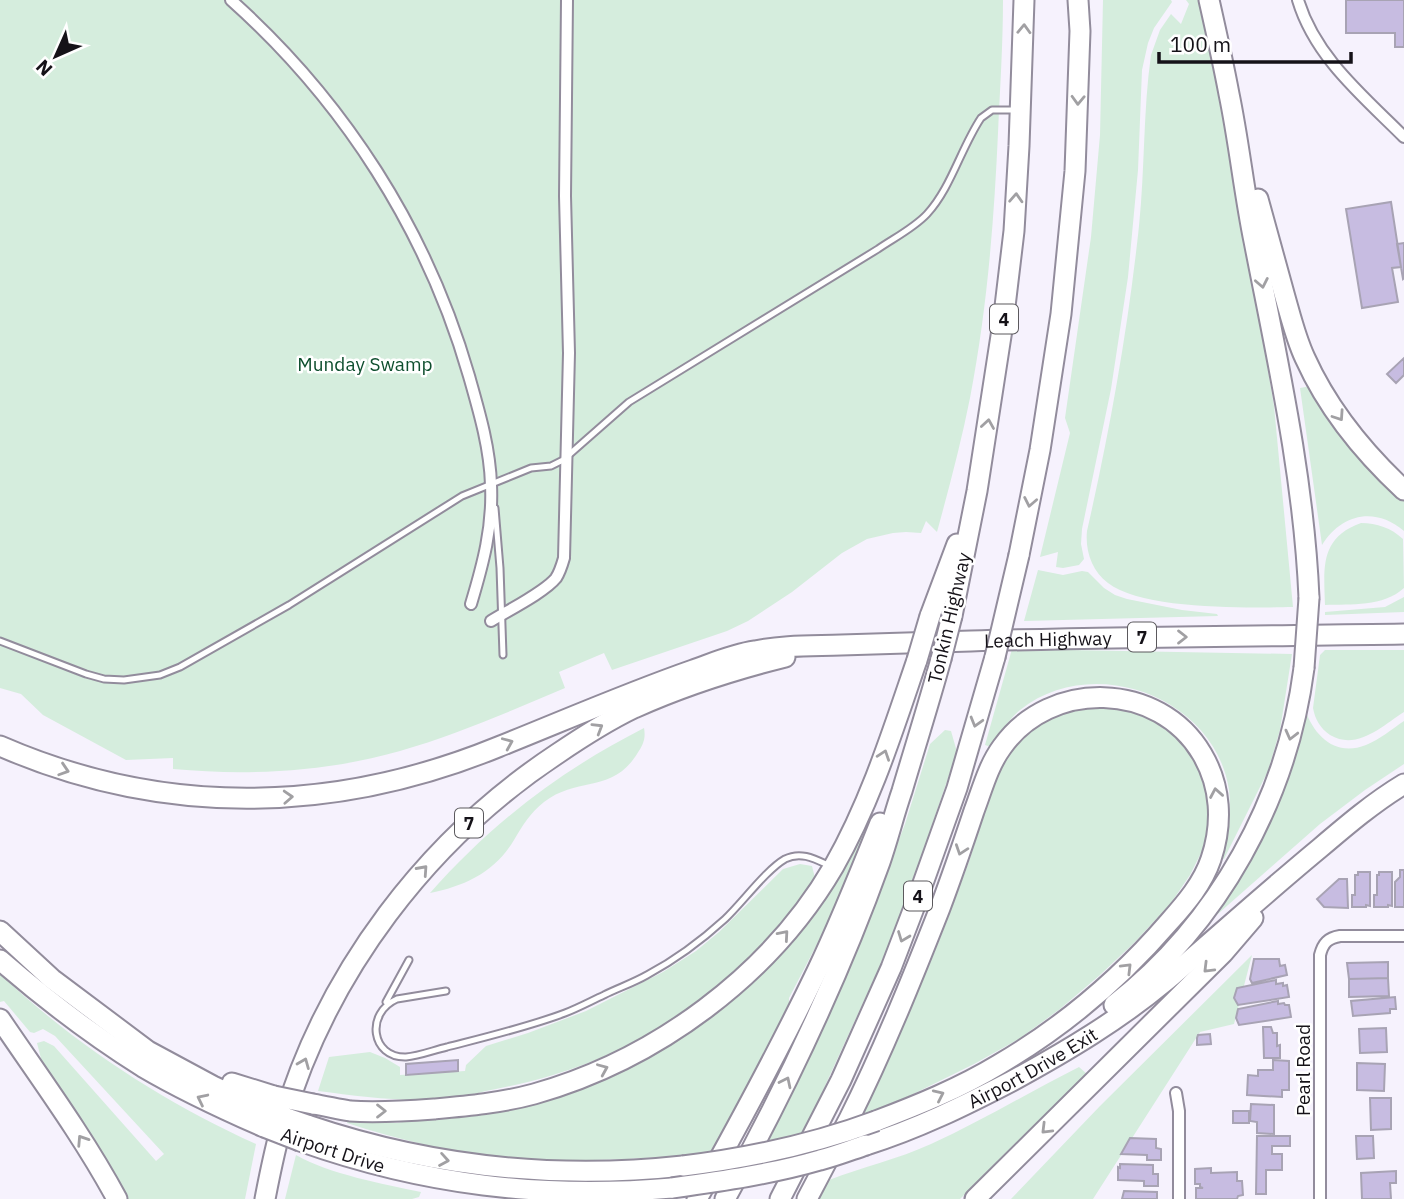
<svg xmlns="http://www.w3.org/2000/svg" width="1404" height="1199" font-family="'IBM Plex Sans',sans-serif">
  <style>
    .green { fill: #d5eddd }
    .building { fill: #c7bce1; stroke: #a8a3b4; stroke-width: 2 }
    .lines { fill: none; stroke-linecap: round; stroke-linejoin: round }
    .service-casing { stroke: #928c9c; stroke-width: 9 }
    .minor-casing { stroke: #928c9c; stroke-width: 14 }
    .motorway-casing { stroke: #928c9c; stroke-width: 23 }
    .service { stroke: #fff; stroke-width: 5 }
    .minor { stroke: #fff; stroke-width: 10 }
    .motorway { stroke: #fff; stroke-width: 19 }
    .motorway-bridge-casing { stroke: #928c9c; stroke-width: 23; stroke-linecap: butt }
    .motorway-bridge { stroke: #fff; stroke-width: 19 }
    .oneway { stroke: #a1a0a3 }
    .labels { text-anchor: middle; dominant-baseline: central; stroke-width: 5; stroke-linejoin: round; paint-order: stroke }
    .shield { fill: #fff; stroke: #5b595d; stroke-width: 2 }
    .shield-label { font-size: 18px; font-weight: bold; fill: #151218 }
    .park-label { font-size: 19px; fill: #0e4e2e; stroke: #fff }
    .street-label { font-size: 19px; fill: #151218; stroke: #fff }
  </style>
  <rect width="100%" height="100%" fill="#f6f2fd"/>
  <path class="green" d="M0,0H1003C1003,44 1000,89 998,133C994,222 987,310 970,398C961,443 949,488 937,532L926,521L921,533L906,532L893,533L867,539L842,553L792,592L748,621L727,631L612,670L604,653L559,672L565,688C511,711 456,735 400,751C327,772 249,776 173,769V758L126,760L43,715L21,694L0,688Z
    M1103,0H1171L1172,2L1154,28L1148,43L1142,70L1138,170L1128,277L1111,389L1082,529L1081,544L1084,559L1079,565L1063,568L1056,567L1058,552L1040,557L1070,433L1065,418L1091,237L1100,135Z
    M1186,0H1200L1247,246L1274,406L1293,607C1249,608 1142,610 1108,583C1092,571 1085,551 1087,531C1110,430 1128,329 1139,226C1145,169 1143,111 1151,55L1160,30L1171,14L1181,24L1189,4Z
    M1311,386L1404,498V531C1375,506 1341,514 1322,545L1300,388Z
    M1361,523C1377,523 1391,528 1403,539L1404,588C1383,607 1351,604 1325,605C1324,569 1319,538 1361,523Z
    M1038,570L1063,575L1082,571L1088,572L1104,588L1115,595L1127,599L1182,610L1217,614L1218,616L1024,621Z
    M1404,597V612L1325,615V612L1385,607Z
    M1012,649L1292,654L1280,730L1268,771L1224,859L1220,858C1226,835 1232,813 1229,790C1215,697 1093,652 1020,710C1008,720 1000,734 991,747L985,745Z
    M1325,650H1404V712C1382,726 1357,751 1330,735C1320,728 1315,719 1313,708L1320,655Z
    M1088,704L1129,707L1175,731L1206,775L1211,825L1205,845L1190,875L1171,903L1134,943L1100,975L1060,1009L1019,1039L974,1064L885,1108L861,1115C895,1044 928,973 955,899C961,882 968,866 973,849C983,817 996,765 1017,740C1035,719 1062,713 1088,704Z
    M1305,710C1315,737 1336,757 1366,745C1379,740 1392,729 1404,721V764L1365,790L1320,824L1211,920L1209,918Z
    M644,728C646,739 643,745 637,754C612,794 578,776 544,802C530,813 523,825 514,840C495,872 465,886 430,893C493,822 560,771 644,728Z
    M945,730L951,731L957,752L906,901L879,968L803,1134L767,1142L809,1056L879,891L905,824L930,744Z
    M863,822L870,824L828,923L789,998V1008L714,1152C685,1157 657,1157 628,1159C595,1160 563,1161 531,1160C468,1157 406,1142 347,1123L348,1119L397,1123L424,1118L614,1074L649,1056L678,1039L712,1015Z
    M800,864L812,866L815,878C798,901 782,924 762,945C706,1004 632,1052 553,1075C535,1081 515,1085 496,1089C484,1091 472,1095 460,1097C413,1104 365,1097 318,1091L329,1057L370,1052L385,1058L400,1067V1075L465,1071L466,1065L486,1046L528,1033L586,1011L663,972L696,951L719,932L783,869Z
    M1252,955L1234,1024L1200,1032L1093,1199H1011L1100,1106Z
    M0,974C74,1044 163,1102 256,1144L245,1199H124L45,1074L37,1043L44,1041L54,1046L156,1161L164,1154L55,1036L43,1029L34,1033L30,1032L4,1001L0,1002Z
    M1079,1067L1087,1074L960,1199H819L829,1180C863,1167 898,1159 931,1144C982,1121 1029,1092 1079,1067Z
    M296,1155C329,1174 383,1184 421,1192L419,1197L412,1199H285Z"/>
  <path class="building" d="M1346,0H1404V47H1395V33H1346Z
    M1391,202L1401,267L1392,268L1398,302L1362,308L1346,209Z
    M1404,243V278L1403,279L1397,244Z
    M1404,358V375L1396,383L1387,374Z
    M1400,870H1404V907H1395V882L1400,877Z
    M1358,872H1370V906L1366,905V907H1352V895H1355V875H1358Z
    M1379,872H1392V906L1388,905V907H1374V895H1377V875H1379Z
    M1339,879H1347L1348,908L1324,907L1317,899Z
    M1254,959H1279L1280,966L1285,965L1287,975L1252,983L1250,979Z
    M1388,962V978L1349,979L1347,963Z
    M1388,978L1389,996L1349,997V979Z
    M1276,980V984L1283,983V986L1287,985L1289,997L1238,1005L1234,998L1237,988Z
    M1395,997L1396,1009H1390V1013L1353,1016L1351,1001Z
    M1278,1001V1004L1284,1003L1285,1005H1289L1291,1017L1239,1025L1236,1018L1238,1009Z
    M1263,1027H1271L1273,1033H1277V1046L1280,1045V1058H1264Z
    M1386,1028L1387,1052L1360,1053L1359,1029Z
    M1210,1034L1211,1044L1197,1045V1038L1198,1035Z
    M458,1060V1071L406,1075V1064Z
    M1273,1060L1289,1061V1090H1282V1097L1247,1095L1248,1075L1258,1076V1070H1273Z
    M1357,1063L1385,1064L1384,1091L1357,1090Z
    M1370,1098H1391V1129L1371,1130Z
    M1251,1104L1274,1105V1134L1257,1133V1122L1250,1121Z
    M1233,1111H1249V1123H1233Z
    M1257,1136H1290V1146H1272V1154H1282V1170H1266V1194H1256Z
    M1356,1136H1373L1374,1158L1357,1159Z
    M1130,1138L1156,1139V1148L1161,1149V1160H1147V1155L1121,1154Z
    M1120,1164L1153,1165V1174H1158V1186H1144V1181L1118,1180V1167L1120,1168Z
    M1211,1168V1173L1237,1172V1181H1242L1243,1195L1238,1196L1237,1199H1196V1188H1203L1200,1187V1184H1195V1169Z
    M1396,1171V1183H1390L1391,1199H1362L1361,1173Z
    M1124,1191L1157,1192V1199H1122Z"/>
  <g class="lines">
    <defs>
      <path id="service" d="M495,508L500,568L503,655
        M0,641L86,674L104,679L124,680L160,675L180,667L289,605L462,496L531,468L551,466L563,460L629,402L878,249C894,238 914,228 927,214C951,188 961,148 981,118L992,110H1016
        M446,991L397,999C365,1013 371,1058 406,1057C419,1056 434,1050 447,1047C486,1037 528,1027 565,1013C578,1008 591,1001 604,995C618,988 633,983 647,975C675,960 702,940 725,919C742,903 766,870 785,859C801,851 815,859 830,866
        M386,1002L409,960"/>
      <path id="minor" d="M231,0C344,101 427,230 469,376C479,411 490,448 491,485C493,527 483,564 471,604
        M1298,0C1315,57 1363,96 1404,137
        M491,621C507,611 545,592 556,578C560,572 562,565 564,558L569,353L565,196L567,0
        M1176,1093L1179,1111V1199
        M1320,1199V955C1323,943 1328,938 1340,936H1404"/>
      <g id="motorway">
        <path d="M1209,0C1216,31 1223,62 1229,94C1239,142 1244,192 1254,241C1277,359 1304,477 1309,598"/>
        <path d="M1258,199C1267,232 1276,265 1285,297C1291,318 1296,339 1305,358C1328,409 1363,452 1404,490"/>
        <path d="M1019,555L1040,450L1061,314L1075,171L1080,31L1078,0"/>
        <path d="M930,616L957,544"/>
        <path d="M952,616L977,491L1003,323L1014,231L1019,146L1024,0"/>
        <path id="s1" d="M0,746C163,817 334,814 498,747C563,721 627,693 693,670C713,663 734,654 755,651C783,645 812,646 841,645C884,644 928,642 971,641C1115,637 1260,636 1404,634"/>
        <path d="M0,931L52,979L148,1051L213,1086L269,1112"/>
        <path d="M0,960C45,999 92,1035 143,1067C182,1090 223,1109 264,1127"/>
        <path d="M1114,1005C1219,923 1287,799 1304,668"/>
        <path d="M0,1019C40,1078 83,1136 117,1199"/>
        <path d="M232,1083L274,1096"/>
        <path d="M313,1104C325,1106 338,1109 350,1111C377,1113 407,1111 434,1109C467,1106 501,1103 534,1094C655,1060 770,976 834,866C871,801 893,730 917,660"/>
        <path d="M307,1125C428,1166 555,1180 683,1166"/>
        <path d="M300,1141C424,1185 542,1199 672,1188"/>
        <path id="s2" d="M866,1145C917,1129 964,1106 1012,1081C1067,1051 1119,1020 1167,980C1218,936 1268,891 1320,848C1347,825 1374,802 1404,784"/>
        <path d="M265,1199C270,1173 275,1147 283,1121C327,972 427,840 557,754C582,737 607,721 634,708C683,686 733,670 785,657"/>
        <path d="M697,1199C739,1124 780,1048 817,971C840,923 860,873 880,823"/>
        <path d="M725,1199C785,1090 838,979 880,862C888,839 894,814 902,791C915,747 929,703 941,659"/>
        <path d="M780,1199L841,1080L891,968L917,900L957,788L995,657"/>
        <path d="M807,1199C821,1172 835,1146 849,1119C883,1051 912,979 940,908C952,876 963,844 974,811C982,790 988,766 1002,747C1050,679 1159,681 1202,754C1221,786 1223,823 1211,859C1203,883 1186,903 1169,922C1120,979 1063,1027 998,1065C960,1088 918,1105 876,1121"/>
        <path d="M975,1199L1223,953L1253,918"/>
      </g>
    </defs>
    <use href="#service" class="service-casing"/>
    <use href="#minor" class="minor-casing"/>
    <use href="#motorway" class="motorway-casing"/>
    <use href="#service" class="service"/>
    <use href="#minor" class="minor"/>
    <use href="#motorway" class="motorway"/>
    <defs>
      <path id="motorway-bridge" d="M995,657L1019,555
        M941,659L952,616
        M917,660L930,616
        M1304,668L1309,598
        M274,1096L313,1104
        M269,1112L307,1125
        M264,1127L300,1141
        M683,1166C749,1158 814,1144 876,1121
        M672,1188C722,1181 772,1174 820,1160C836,1156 851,1150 866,1145"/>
    </defs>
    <use href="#motorway-bridge" class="motorway-bridge-casing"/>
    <use href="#motorway-bridge" class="motorway-bridge"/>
  </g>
  <defs><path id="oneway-chevron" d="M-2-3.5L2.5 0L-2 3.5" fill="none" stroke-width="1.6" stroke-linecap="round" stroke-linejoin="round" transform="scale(1.75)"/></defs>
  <g class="oneway">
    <use href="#oneway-chevron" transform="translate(1024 29) rotate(-88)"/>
    <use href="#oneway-chevron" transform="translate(1078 100) rotate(92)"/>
    <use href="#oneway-chevron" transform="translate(1016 198) rotate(-87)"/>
    <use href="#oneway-chevron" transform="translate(1262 283) rotate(79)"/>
    <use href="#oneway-chevron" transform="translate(1339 416) rotate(56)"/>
    <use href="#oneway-chevron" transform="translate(988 424) rotate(-81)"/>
    <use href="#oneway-chevron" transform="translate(1030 502) rotate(101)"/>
    <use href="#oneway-chevron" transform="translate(1182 637)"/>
    <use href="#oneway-chevron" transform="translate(976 722) rotate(106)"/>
    <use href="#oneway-chevron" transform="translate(598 728) rotate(-31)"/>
    <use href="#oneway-chevron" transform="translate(1291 735) rotate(104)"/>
    <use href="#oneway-chevron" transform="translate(508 743) rotate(-23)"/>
    <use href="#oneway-chevron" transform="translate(884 755) rotate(-71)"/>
    <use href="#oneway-chevron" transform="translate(64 770) rotate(18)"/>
    <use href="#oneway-chevron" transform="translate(1216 793) rotate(-100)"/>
    <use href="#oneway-chevron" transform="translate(288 797) rotate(-3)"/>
    <use href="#oneway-chevron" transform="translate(961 850) rotate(109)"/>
    <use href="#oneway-chevron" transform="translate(423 870) rotate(-48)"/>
    <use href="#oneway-chevron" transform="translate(784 935) rotate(-49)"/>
    <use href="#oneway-chevron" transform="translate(903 937) rotate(111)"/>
    <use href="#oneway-chevron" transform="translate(1127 968) rotate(-45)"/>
    <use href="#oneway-chevron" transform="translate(1208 968) rotate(135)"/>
    <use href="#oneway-chevron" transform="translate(304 1063) rotate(-68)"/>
    <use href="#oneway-chevron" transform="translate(603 1069) rotate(-23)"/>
    <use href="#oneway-chevron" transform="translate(786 1082) rotate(-64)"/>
    <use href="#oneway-chevron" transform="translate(939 1095) rotate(-25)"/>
    <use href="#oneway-chevron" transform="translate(202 1099) rotate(-154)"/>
    <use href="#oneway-chevron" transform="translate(381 1111)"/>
    <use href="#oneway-chevron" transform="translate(1046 1129) rotate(135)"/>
    <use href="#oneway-chevron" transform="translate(82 1140) rotate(-123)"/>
    <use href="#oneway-chevron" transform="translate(444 1160) rotate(10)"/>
  </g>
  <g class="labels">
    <g class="shield">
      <rect x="990" y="304.5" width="28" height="29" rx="5"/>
      <rect x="1128" y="622.5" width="28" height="29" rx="5"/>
      <rect x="455" y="808.5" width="28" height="29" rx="5"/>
      <rect x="904" y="881.5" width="28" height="29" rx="5"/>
    </g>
    <g class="shield-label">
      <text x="1004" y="319">4</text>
      <text x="1142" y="637">7</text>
      <text x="469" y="823">7</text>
      <text x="918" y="896">4</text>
    </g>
    <g class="park-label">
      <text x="365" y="364">Munday Swamp</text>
    </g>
    <g class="street-label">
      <text transform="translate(949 618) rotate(-77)">Tonkin Highway</text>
      <text stroke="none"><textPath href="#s1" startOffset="1080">Leach Highway</textPath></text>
      <text stroke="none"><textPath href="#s2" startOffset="184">Airport Drive Exit</textPath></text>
      <text transform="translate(1303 1070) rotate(-90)">Pearl Road</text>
      <text transform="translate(333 1150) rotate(18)">Airport Drive</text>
    </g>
  </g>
  <g transform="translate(56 56) rotate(225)" stroke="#ffffff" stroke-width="5" paint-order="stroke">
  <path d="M0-5L12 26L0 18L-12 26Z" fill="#151218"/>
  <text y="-10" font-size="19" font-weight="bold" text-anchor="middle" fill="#151218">N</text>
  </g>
  <path d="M1159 52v10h192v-10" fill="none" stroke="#151218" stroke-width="3.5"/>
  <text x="1170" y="52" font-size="21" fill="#151218" stroke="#ffffff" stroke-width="5" paint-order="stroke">100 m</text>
</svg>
